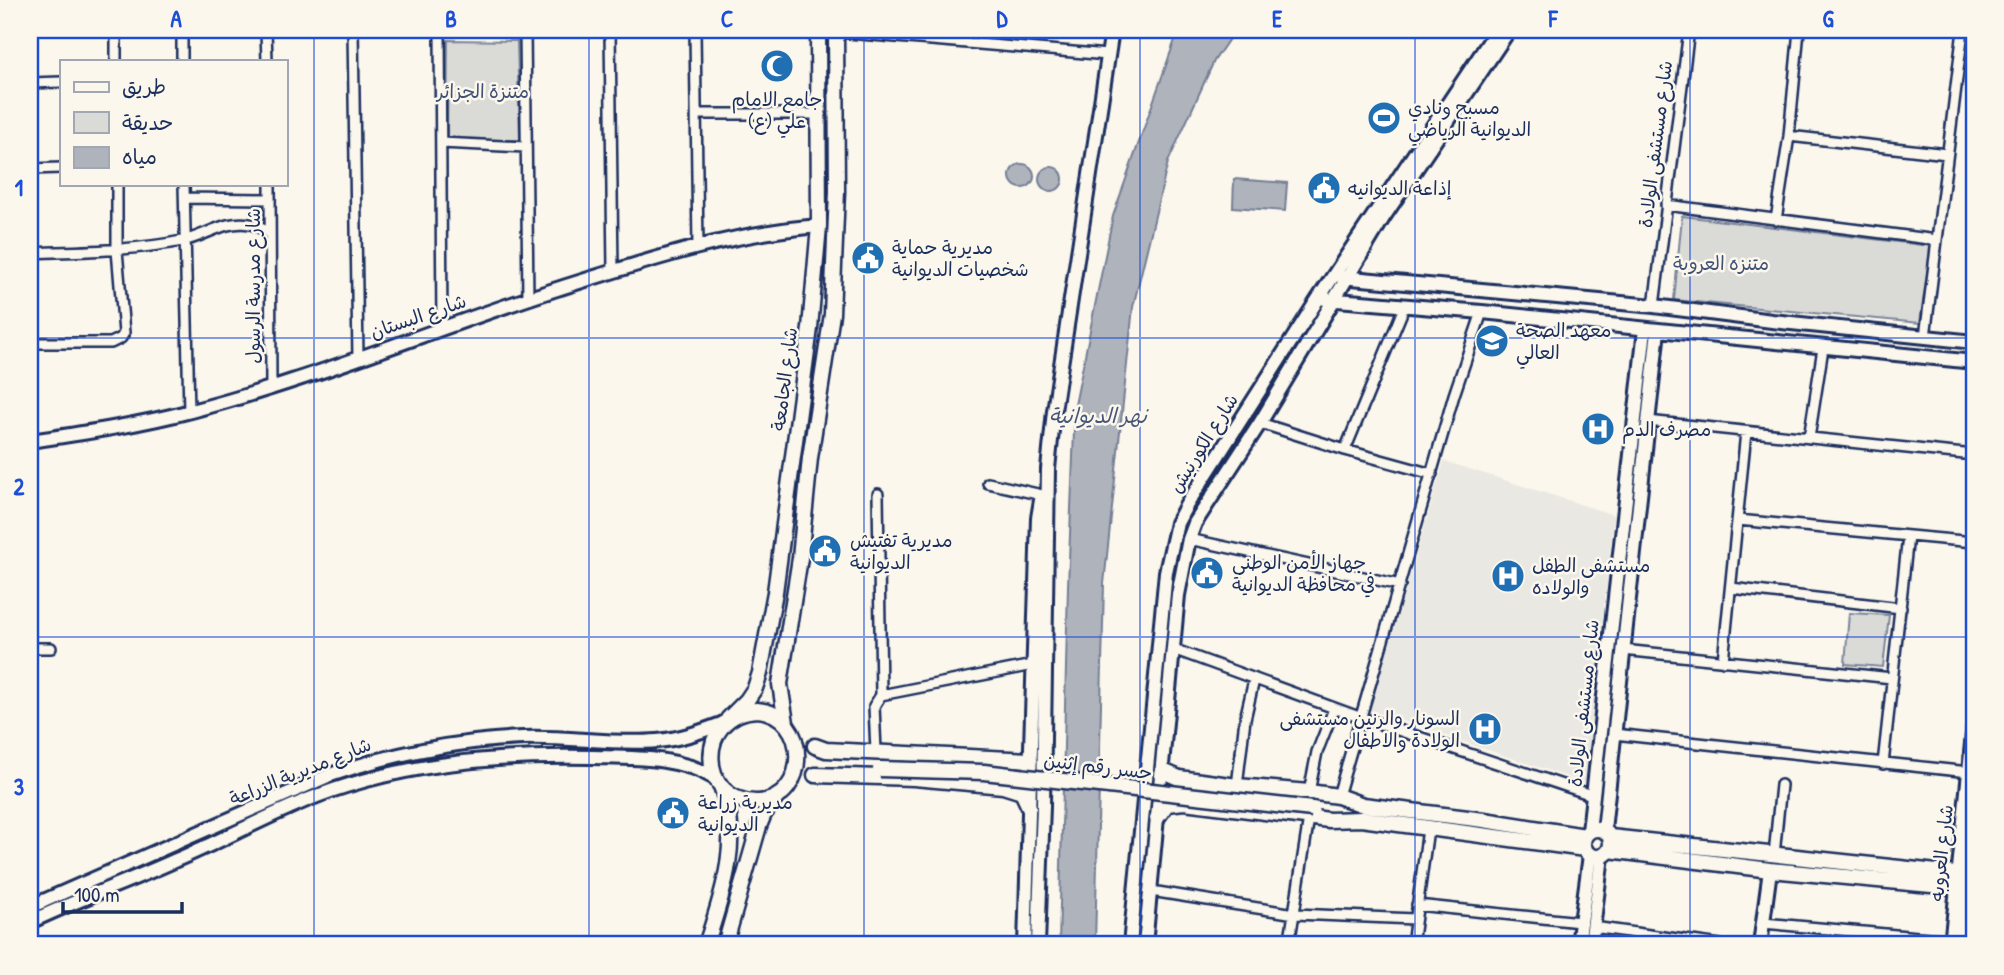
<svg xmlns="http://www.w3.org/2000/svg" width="2004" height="975" font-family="'Patrick Hand','Playpen Sans Arabic',sans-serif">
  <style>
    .built { fill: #eae8e2 }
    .green { fill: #dadad7; stroke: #7a849a; stroke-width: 2 }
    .water { fill: #afb3bb; stroke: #747e96; stroke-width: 2 }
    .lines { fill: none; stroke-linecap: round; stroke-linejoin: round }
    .street-casing { stroke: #1b2f5e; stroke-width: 14 }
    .secondary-casing { stroke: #1b2f5e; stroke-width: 18 }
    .primary-casing { stroke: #1b2f5e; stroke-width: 19 }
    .street { stroke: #fbf7ec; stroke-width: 9 }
    .secondary { stroke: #fbf7ec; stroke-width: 12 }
    .primary { stroke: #fbf7ec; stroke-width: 14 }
    .primary-bridge-casing { stroke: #1b2f5e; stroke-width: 19; stroke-linecap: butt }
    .primary-bridge { stroke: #fbf7ec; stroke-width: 14 }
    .grid { fill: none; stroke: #1d4ed8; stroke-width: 2; stroke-opacity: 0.55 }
    .labels { text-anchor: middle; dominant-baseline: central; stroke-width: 5; stroke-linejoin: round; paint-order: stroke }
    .park-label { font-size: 19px; fill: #415176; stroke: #fbf7ec }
    .poi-label { font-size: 19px; fill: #1b2f5e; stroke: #fbf7ec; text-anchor: start }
    .street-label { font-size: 19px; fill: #1b2f5e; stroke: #fbf7ec }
    .water-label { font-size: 21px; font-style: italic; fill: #47577a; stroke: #fbf7ec }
    .neatline { fill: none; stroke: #1d4ed8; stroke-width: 2.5 }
    .grid-label { font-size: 23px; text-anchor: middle; font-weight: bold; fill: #1d4ed8 }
  </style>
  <rect width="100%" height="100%" fill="#fbf7ec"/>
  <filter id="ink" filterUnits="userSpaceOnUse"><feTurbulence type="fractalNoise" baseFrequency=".0143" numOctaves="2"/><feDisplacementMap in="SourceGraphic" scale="14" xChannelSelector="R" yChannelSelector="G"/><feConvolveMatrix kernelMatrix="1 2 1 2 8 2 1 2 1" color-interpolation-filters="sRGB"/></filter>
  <g filter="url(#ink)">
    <path class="built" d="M1444,461L1614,515L1585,783L1370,710Z"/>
    <path class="green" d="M448,40L517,41L520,140H447Z
      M1682,216L1931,246L1920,323L1674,300Z
      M1849,613L1889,615L1883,667L1845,664Z"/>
    <path class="water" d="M1182,30H1235L1214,61L1168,162L1133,307L1104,584L1095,945H1059L1068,586L1075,405L1113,216L1176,37Z
      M1010 176a12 12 0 1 1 24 0a12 12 0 1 1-24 0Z
      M1039 179a12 12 0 1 1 24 0a12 12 0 1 1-24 0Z
      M1234,179L1287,183L1285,211L1233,207Z"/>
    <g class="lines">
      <defs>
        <path id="street" d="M182,30V61
          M266,30L267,61
          M353,30L358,358
          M440,30L442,328
          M525,30L528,299
          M610,30L613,271
          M695,30L698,248
          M836,32L1108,55
          M116,61V30
          M30,83L61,82
          M697,114H818
          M1789,136L1947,154
          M441,143L525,147
          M30,169L61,168
          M184,184L189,412
          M270,184L271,387
          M185,198L270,199
          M1666,205L1937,240
          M1776,220L1789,136L1799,30
          M30,253C81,251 132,251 182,241C205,237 225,219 250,224C257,225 264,230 270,233
          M1654,306L1689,30
          M1925,337L1963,30
          M30,343H111L121,338L124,333L117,250V184
          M1647,421L1974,455
          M1260,423L1345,450L1432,474
          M1809,438L1823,348
          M1345,450L1405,305
          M988,483L1042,495
          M878,494L881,695
          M1738,520L1974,542
          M1189,539L1400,585
          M1731,588L1901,608
          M30,648H51
          M1173,649L1359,717L1592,795
          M1623,650L1892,678
          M1723,661L1746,432
          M1614,734L1969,772
          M876,751L874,706L881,695L1033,665
          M1883,764L1908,536
          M1237,786L1245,719L1254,680
          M1309,792L1317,752L1334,709
          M1338,796L1454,395L1482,312
          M1774,855L1781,785
          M1151,891L1295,914L1415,919
          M1417,905L1580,922
          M1763,923L1951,940
          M1593,927L1720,945
          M1963,940L1974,941
          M1289,945L1309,818
          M1412,945L1428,829"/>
        <path id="secondary" d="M1341,277L1654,306L1772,321L1974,342
          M1325,299L1482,312L1974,362
          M30,441C83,433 138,425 191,411C315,379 435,328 557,289C643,262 729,233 819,226
          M1604,830L1658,330
          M1589,831L1645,329
          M30,907L330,775C393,753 456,741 523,738C568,736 613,745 657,741C681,739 703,731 724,723
          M30,922C78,899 128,882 176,860C233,836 287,804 346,786C426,761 509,755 592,757C634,758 678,756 715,778
          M1025,945L1038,518L1041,500
          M1038,945L1043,806L1048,469L1054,411L1112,30
          M1130,945L1166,572L1177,523L1186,506L1318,299L1497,30
          M1145,945L1178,595L1189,539L1195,523L1260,423L1383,218L1509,30
          M1578,945L1590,855
          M1591,945L1602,856
          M1760,945L1770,870
          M1951,945L1974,724
          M1962,945L1974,831"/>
        <path id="primary" d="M757,710C811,714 810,800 758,802C697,804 695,713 757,710Z
          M728,719L747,700L755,688L760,673L775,592L810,328L819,226L818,30
          M786,723L780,684L800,558L810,458L832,314L837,191L836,30
          M815,746L826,750L1030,760
          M1163,771L1179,778L1237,786L1309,792L1338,796L1363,805L1484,820L1585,836
          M815,775L914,778L1003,786L1022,792L1029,807
          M1157,818L1167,804L1184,802L1329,820L1361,819L1585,849
          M1583 843a14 14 0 1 1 28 0a14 14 0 1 1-28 0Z
          M1610,837L1974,876
          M1609,850L1770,870L1974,889
          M706,945C722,896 742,839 722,789
          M725,945L759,826L764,814L777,797"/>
      </defs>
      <use href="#street" class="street-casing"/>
      <use href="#secondary" class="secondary-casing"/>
      <use href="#primary" class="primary-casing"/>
      <use href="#street" class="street"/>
      <use href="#secondary" class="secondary"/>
      <use href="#primary" class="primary"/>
      <defs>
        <path id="primary-bridge" d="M880,769L984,772L1312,809"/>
      </defs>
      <use href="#primary-bridge" class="primary-bridge-casing"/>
      <use href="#primary-bridge" class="primary-bridge"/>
    </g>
  </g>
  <path class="grid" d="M314,30V945M589,30V945M864,30V945M1140,30V945M1415,30V945M1690,30V945M30,338H1974M30,637H1974"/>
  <defs>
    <symbol id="mosque-disc" viewBox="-11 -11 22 22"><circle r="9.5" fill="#1f6fb2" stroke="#fbf7ec"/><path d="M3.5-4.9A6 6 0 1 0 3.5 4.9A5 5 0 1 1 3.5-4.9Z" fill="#fff"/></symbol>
    <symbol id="stadium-disc" viewBox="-11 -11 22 22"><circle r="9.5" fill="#1f6fb2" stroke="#fbf7ec"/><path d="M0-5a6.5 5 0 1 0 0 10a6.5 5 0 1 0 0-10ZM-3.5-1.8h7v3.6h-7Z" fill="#fff"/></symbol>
    <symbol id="civic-disc" viewBox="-11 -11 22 22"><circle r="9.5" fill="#1f6fb2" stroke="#fbf7ec"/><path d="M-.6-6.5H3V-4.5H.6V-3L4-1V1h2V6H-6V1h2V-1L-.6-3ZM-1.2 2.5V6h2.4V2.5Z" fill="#fff"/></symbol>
    <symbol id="university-disc" viewBox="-11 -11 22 22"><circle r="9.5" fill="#1f6fb2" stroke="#fbf7ec"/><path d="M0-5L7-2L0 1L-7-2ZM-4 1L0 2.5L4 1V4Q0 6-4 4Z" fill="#fff"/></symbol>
    <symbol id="hospital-disc" viewBox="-11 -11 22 22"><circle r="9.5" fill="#1f6fb2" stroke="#fbf7ec"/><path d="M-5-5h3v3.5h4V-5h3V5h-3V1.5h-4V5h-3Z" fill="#fff"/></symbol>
  </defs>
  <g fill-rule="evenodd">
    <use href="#mosque-disc" x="758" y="47" width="38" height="38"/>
    <use href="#stadium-disc" x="1365" y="99" width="38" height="38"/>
    <use href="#civic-disc" x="1305" y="169" width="38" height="38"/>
    <use href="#civic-disc" x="849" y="239" width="38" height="38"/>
    <use href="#university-disc" x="1473" y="322" width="38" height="38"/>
    <use href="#hospital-disc" x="1579" y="410" width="38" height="38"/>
    <use href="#civic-disc" x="806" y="532" width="38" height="38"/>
    <use href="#civic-disc" x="1188" y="554" width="38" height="38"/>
    <use href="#hospital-disc" x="1489" y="557" width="38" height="38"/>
    <use href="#hospital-disc" x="1466" y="710" width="38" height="38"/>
    <use href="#civic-disc" x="654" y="794" width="38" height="38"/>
  </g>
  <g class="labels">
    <g class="park-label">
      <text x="483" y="91">متنزة الجزائر</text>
      <text x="1721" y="263">متنزه العروبة</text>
    </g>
    <g class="poi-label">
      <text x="777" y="99" text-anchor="middle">جامع الامام<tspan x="777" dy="22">علي (ع)</tspan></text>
      <text x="1408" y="107">مسبح ونادي<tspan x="1408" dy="22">الديوانية الرياضي</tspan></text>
      <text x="1348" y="188">إذاعة الديوانيه</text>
      <text x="892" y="247">مديرية حماية<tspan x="892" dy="22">شخصيات الديوانية</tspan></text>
      <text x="1516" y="330">معهد الصحة<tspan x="1516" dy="22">العالي</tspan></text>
      <text x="1622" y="429">مصرف الدم</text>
      <text x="850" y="540">مديرية تفتيش<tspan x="850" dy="22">الديوانية</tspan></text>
      <text x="1232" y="562">جهاز الأمن الوطني<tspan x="1232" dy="22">في محافظة الديوانية</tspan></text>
      <text x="1532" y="565">مستشفى الطفل<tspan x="1532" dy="22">والولاده</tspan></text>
      <text x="1460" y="718" text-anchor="end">السونار والرنين مستشفى<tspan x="1460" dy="22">الولادة والاطفال</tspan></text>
      <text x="698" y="802">مديرية زراعة<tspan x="698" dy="22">الديوانية</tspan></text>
    </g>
    <g class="street-label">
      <text transform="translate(1655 144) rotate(-83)">شارع مستشفى الولادة</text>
      <text transform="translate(253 286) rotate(-90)">شارع مدرسة الرسول</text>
      <text transform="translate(418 316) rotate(-19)">شارع البستان</text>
      <text transform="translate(784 379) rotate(-83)">شارع الجامعة</text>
      <text transform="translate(1203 443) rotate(-58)">شارع الكورنيش</text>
      <text transform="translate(1583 703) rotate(-84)">شارع مستشفى الولادة</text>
      <text transform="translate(1098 766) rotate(7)">جسر رقم إثنين</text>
      <text transform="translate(300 771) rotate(-22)">شارع مديرية الزراعة</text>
      <text transform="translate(1941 853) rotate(-84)">شارع العروبه</text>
    </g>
    <g class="water-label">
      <text x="1098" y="415">نهر الديوانية</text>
    </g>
  </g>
  <rect width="2004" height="975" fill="none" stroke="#fbf7ec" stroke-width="77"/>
  <rect x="60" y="60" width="228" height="126" fill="#fbf7ec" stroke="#a1a7b3" stroke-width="2"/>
  <rect x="74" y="82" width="35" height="10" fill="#fbf7ec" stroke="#a1a7b3" stroke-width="2"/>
  <text x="122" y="94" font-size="21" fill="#1b2f5e">طريق</text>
  <rect x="74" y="112" width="35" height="21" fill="#dadad7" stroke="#a1a7b3" stroke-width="2"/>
  <text x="122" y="130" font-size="21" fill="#1b2f5e">حديقة</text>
  <rect x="74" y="147" width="35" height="21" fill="#afb3bb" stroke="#a1a7b3" stroke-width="2"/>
  <text x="122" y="164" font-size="21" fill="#1b2f5e">مياه</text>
  <path d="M63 902v10h119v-10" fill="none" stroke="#1b2f5e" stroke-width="3.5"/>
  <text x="74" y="902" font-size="21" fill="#1b2f5e" stroke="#fbf7ec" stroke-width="5" paint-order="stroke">100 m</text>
  <rect x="38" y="38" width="1928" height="898" class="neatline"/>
  <g class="grid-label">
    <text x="176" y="27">A</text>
    <text x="451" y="27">B</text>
    <text x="727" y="27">C</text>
    <text x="1002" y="27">D</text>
    <text x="1277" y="27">E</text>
    <text x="1553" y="27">F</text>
    <text x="1828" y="27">G</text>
    <text x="19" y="196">1</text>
    <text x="19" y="495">2</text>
    <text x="19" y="795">3</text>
  </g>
</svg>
